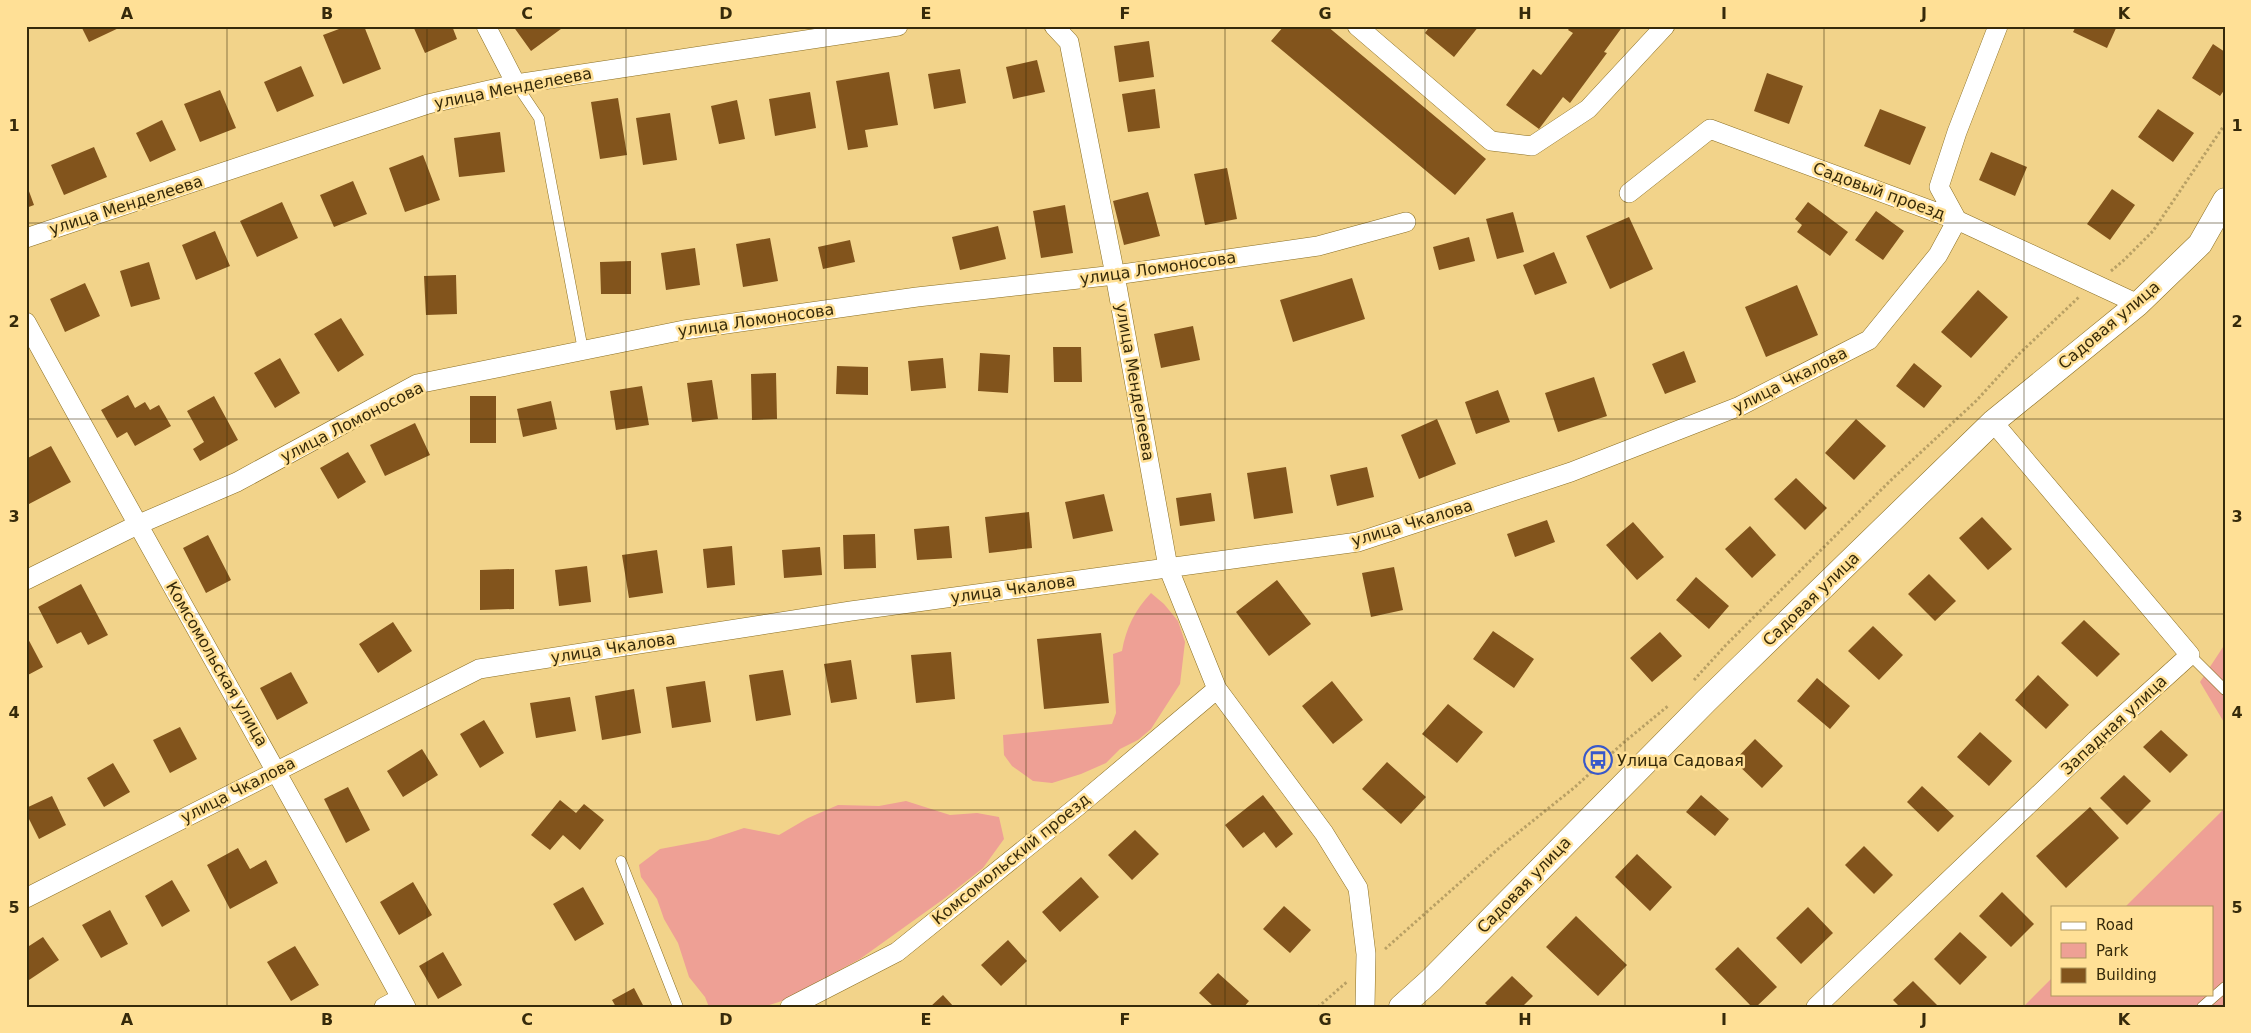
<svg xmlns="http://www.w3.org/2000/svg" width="2251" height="1033" font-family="'DejaVu Sans',sans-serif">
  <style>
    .green { fill: #eea095 }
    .building { fill: #82541c }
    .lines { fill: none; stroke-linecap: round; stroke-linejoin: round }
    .service-casing { stroke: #8a6e22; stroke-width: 11 }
    .minor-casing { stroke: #8a6e22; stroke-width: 20 }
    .tertiary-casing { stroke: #8a6e22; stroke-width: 25 }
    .path { stroke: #b9a064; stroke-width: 3; stroke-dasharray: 2.5 2.5; stroke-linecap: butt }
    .service { stroke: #fff; stroke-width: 10 }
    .minor { stroke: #fff; stroke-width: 19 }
    .tertiary { stroke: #fff; stroke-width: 24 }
    .grid { fill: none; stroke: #362a0a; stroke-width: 1; stroke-opacity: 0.55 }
    .labels { text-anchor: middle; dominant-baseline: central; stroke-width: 5; stroke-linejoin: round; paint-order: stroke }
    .street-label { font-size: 16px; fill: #362a0a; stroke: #ffe096 }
    .poi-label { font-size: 16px; fill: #362a0a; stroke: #ffe096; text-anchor: start }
    .neatline { fill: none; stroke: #362a0a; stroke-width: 2 }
    .grid-label { font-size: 16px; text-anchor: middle; font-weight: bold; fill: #362a0a }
  </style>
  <rect width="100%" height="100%" fill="#f2d38a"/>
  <path class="green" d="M1151,593L1164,604L1178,621L1185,642L1180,684L1151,729L1138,740L1120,749L1106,763L1081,774L1052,783L1033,781L1012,766L1004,755L1003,735L1112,724L1116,713L1113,654L1122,651C1126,628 1135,610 1151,593Z
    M2225,644V724L2200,682Z
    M906,801L950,815L977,813L999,817L1004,839L983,868L945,898L860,959L782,1001L763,1007H709L705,997L689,977L678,943L664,919L657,899L641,877L639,865L660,849L708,840L744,828L779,835L808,818L838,805L879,806Z
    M2225,808V1007H2023L2052,978V994H2212V907H2125Z"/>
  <path class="building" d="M81,26H123L89,42Z
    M347,26H364L381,69L343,84L323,35Z
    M413,26H452L457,39L425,53Z
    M513,26H565L531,51Z
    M1284,26H1327L1486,159L1455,195L1271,41Z
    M1430,26H1479L1454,57L1425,33Z
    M1571,26H1623L1604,52L1607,53L1570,103L1563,97L1539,129L1506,105L1533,69L1541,75L1573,33L1568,30Z
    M2076,26H2117L2107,48L2073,32Z
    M1149,41L1154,77L1119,82L1114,46Z
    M2213,44L2225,52V89L2220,96L2192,78Z
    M1037,60L1045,92L1013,99L1006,67Z
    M301,66L314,96L277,112L264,82Z
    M960,69L966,103L934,109L928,74Z
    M889,72L898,125L865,130L868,147L848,150L836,81Z
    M1767,73L1803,86L1789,124L1754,111Z
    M1155,89L1160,128L1128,132L1122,94Z
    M220,90L236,128L200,142L184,104Z
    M810,92L816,128L775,136L769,99Z
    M618,98L627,155L600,159L591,102Z
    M737,100L745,139L719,144L711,106Z
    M1880,109L1926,127L1910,165L1864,146Z
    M2158,109L2194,133L2173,162L2138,137Z
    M670,113L677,160L643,165L636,118Z
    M162,120L176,150L150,162L136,133Z
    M500,132L505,172L459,177L454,138Z
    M94,147L107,177L64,195L51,165Z
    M1991,152L2027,167L2015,196L1979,180Z
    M423,155L440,200L405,212L389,168Z
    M1227,168L1237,219L1205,225L1194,174Z
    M353,181L367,214L334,227L320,195Z
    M26,183L34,205L26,208Z
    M2112,189L2135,205L2110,240L2087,224Z
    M1148,192L1160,236L1124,245L1113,201Z
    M282,202L298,238L257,257L240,221Z
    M1808,202L1848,232L1830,256L1797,232L1802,225L1795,219Z
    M1065,205L1073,253L1041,258L1033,211Z
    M1876,211L1904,231L1883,260L1855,240Z
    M1513,212L1524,252L1497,259L1486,219Z
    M1629,217L1653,269L1610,289L1586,236Z
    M998,226L1006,259L960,270L952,237Z
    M215,231L230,266L196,280L182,245Z
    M1469,237L1475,261L1439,270L1433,247Z
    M770,238L778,281L743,287L736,244Z
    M850,240L855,262L823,269L818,247Z
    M695,248L700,285L666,290L661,253Z
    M1554,252L1567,283L1535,295L1523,265Z
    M631,261V294H601L600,262Z
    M149,262L160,299L131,307L120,271Z
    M456,275L457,314L426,315L424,276Z
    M1352,278L1365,319L1293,342L1280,300Z
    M85,283L100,316L65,332L50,299Z
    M1797,285L1818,335L1766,357L1745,307Z
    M1978,290L2008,317L1971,358L1941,332Z
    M341,318L364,355L338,372L314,334Z
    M1193,326L1200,360L1161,368L1154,334Z
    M1053,347H1081L1082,382H1054Z
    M1684,351L1696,382L1665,394L1652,364Z
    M980,353L1010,355L1008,393L978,391Z
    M280,358L300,393L275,408L254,373Z
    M943,358L946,388L911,391L908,361Z
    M1914,363L1942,386L1924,408L1896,386Z
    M837,366L868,367V395L836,394Z
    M776,373L777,419L752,420L751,374Z
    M1594,377L1607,416L1558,432L1545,393Z
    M712,380L718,419L692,422L687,383Z
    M642,386L649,425L616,430L610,391Z
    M1498,390L1510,422L1476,434L1465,402Z
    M128,395L135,408L145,402L150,410L159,405L171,426L135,446L127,432L117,438L101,410Z
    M214,396L238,440L200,461L193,449L204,442L187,411Z
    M470,396H496V443H470Z
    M551,401L557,429L523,437L517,409Z
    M1437,419L1456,464L1419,479L1401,435Z
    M1856,419L1886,446L1854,480L1825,453Z
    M415,423L430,455L385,476L370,445Z
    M51,446L71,482L29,504L26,500V459Z
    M348,452L366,482L338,499L320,468Z
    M1286,467L1293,513L1254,519L1247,473Z
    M1367,467L1374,497L1337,506L1330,475Z
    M1796,478L1827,508L1805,530L1774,499Z
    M1211,493L1215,521L1180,526L1176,498Z
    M1104,494L1113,531L1073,539L1065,502Z
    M1029,512L1032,548L989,553L985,517Z
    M1982,517L2012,549L1988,570L1959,538Z
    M1547,520L1555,542L1515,557L1507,534Z
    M1633,522L1664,557L1637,580L1606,545Z
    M949,526L952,558L917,560L914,529Z
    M1750,526L1776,555L1752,578L1725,549Z
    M875,534L876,568L844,569L843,535Z
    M208,535L231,580L206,593L183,548Z
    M732,546L735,585L707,588L703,549Z
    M820,547L822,575L784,578L782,550Z
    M657,550L663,593L629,598L622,555Z
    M587,566L591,602L559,606L555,570Z
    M1394,567L1403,610L1371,617L1362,573Z
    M514,569V609L480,610V570Z
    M1929,574L1956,601L1935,621L1908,594Z
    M1696,577L1729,606L1709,629L1676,600Z
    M1277,580L1311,624L1269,656L1236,612Z
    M81,584L108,635L88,645L81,632L57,644L38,607Z
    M2084,620L2120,654L2097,677L2061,643Z
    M393,622L412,651L378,673L359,644Z
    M1873,626L1903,655L1879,680L1848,651Z
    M1493,631L1534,659L1514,688L1473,659Z
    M1660,632L1682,656L1652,682L1630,658Z
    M1101,633L1109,703L1044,709L1037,639Z
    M26,635L43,667L26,676Z
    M951,652L955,699L916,703L911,655Z
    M851,660L857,699L831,703L824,664Z
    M783,670L791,715L756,721L749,675Z
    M291,672L308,703L277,720L260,688Z
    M2038,675L2069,705L2046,729L2015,700Z
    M1817,678L1850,706L1830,729L1797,701Z
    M705,681L711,722L672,728L666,687Z
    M1332,681L1363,720L1333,744L1302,706Z
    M634,689L641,733L602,740L595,696Z
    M570,697L576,731L536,738L530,703Z
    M1448,704L1483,732L1457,763L1422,734Z
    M484,720L504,753L480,768L460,734Z
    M180,727L197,759L170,773L153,740Z
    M2161,730L2188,755L2170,773L2143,747Z
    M1980,732L2012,761L1989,786L1957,757Z
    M1755,739L1783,766L1762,788L1734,761Z
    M422,749L438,775L403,797L387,771Z
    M1387,762L1426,797L1401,824L1362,789Z
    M113,763L130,792L104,807L87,778Z
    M2124,775L2151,801L2127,825L2100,798Z
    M1922,786L1954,816L1938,832L1907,802Z
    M348,787L370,830L346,843L324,799Z
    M1263,795L1293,834L1276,848L1264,832L1243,848L1225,825Z
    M1701,795L1729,819L1715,836L1686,812Z
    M52,796L66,825L39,839L26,813V808Z
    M560,800L576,813L584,804L604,820L580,850L563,835L550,850L531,835Z
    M2090,807L2119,838L2066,888L2036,856Z
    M1135,830L1159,854L1132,880L1108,855Z
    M1864,846L1893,875L1874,894L1845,865Z
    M238,848L250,869L266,860L278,883L230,909L207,865Z
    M1637,854L1672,887L1650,911L1615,877Z
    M1081,877L1099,897L1060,932L1042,912Z
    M172,880L190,911L162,927L145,896Z
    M413,882L432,915L399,935L380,902Z
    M583,887L604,924L575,941L553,904Z
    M2002,892L2034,924L2011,947L1979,916Z
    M1284,906L1311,930L1290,953L1263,929Z
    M1808,907L1833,933L1801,964L1776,938Z
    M110,910L128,944L101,958L82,925Z
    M1576,916L1627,965L1598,996L1546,947Z
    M1960,932L1987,957L1960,985L1934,959Z
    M43,937L59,960L26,982V948Z
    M1008,940L1027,961L1001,986L981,965Z
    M295,946L319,985L291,1001L267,962Z
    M1738,947L1777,987L1756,1007H1752L1715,969Z
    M443,952L462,985L438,999L419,966Z
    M1218,973L1249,1001L1244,1007H1214L1199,993Z
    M1512,976L1533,996L1522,1007H1489L1485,1003Z
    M1913,981L1939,1007H1900L1893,1000Z
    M634,988L644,1007H616L612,1000Z
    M943,995L954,1007H930Z"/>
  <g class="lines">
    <defs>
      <path id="service" d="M516,84L539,118L583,350
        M2190,655L2225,690
        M621,861L678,1007
        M2202,1007L2225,987"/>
      <path id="minor" d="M486,26L516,84
        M1054,26L1069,42L1115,275L1168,567L1217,689L1324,833L1358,888L1366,954L1365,1007
        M1357,26L1491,141L1532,146L1588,109L1665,26
        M1629,193L1710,129L1957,220L2138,304
        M26,238L428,104L516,84L898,26
        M26,322C151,551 281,777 406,1007
        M26,580L137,525L237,482L417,384L684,330L917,297L1115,275L1318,246L1406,222
        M26,898L479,669L851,611L1358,542L1571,472L1740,406L1869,340L1938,255L1957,220L1939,187L1957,132L1998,26
        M384,1007L401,998
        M790,1007L897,952L1078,806L1217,689
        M1816,1007L2096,740L2190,655L1993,422"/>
      <path id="tertiary" d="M1401,1007L1431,980L1706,701L1993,422L2138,304L2200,244L2225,200"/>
    </defs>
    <use href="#service" class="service-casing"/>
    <use href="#minor" class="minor-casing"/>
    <use href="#tertiary" class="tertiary-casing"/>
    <path class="path" d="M2111,271L2124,260L2153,231L2225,124
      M1694,680L1725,646L1890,481L1976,401L2019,354L2079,297
      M1385,949L1499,848L1575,787L1623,743L1668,706
      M1318,1007L1348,981"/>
    <use href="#service" class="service"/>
    <use href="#minor" class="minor"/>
    <use href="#tertiary" class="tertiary"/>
  </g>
  <path class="grid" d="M227,26V1007M427,26V1007M626,26V1007M826,26V1007M1026,26V1007M1225,26V1007M1425,26V1007M1625,26V1007M1824,26V1007M2024,26V1007M26,223H2225M26,419H2225M26,614H2225M26,810H2225"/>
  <defs>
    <symbol id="bus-ring" viewBox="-11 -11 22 22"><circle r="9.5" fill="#ffe096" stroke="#3958ca" stroke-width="1.5"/><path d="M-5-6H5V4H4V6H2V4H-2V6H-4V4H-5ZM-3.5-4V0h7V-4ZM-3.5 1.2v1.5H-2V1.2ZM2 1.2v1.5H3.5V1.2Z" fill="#3958ca"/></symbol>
  </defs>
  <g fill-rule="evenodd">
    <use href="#bus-ring" x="1582" y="744" width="32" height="32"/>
  </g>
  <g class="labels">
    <g class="street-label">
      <text transform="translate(513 88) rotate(-11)">улица Менделеева</text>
      <text transform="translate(1879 191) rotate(20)">Садовый проезд</text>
      <text transform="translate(126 205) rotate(-18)">улица Менделеева</text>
      <text transform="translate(1158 268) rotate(-8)">улица Ломоносова</text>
      <text transform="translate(756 320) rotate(-8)">улица Ломоносова</text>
      <text transform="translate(2109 325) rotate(-40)">Садовая улица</text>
      <text transform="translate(1790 380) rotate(-27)">улица Чкалова</text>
      <text transform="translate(1135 382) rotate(80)">улица Менделеева</text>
      <text transform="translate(352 422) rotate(-27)">улица Ломоносова</text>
      <text transform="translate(1412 523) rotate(-17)">улица Чкалова</text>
      <text transform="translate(1013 589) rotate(-8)">улица Чкалова</text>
      <text transform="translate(1811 599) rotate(-44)">Садовая улица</text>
      <text transform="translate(613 648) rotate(-9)">улица Чкалова</text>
      <text transform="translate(217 664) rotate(60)">Комсомольская улица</text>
      <text transform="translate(2114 725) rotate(-43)">Западная улица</text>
      <text transform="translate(238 790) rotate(-27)">улица Чкалова</text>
      <text transform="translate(1011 859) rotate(-39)">Комсомольский проезд</text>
      <text transform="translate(1524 885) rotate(-46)">Садовая улица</text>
    </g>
    <g class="poi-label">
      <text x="1617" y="760">Улица Садовая</text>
    </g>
  </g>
  <rect width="2251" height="1033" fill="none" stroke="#ffe096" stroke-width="55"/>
  <rect x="2051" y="906" width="162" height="90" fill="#ffe096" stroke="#af975e"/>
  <rect x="2061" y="922" width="25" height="8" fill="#ffffff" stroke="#af975e"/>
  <text x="2096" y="930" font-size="15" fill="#362a0a">Road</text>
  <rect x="2061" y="943" width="25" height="15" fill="#eea095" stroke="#af975e"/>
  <text x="2096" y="956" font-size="15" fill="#362a0a">Park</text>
  <rect x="2061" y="968" width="25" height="15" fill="#82541c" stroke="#af975e"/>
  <text x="2096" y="980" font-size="15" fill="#362a0a">Building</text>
  <rect x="28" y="28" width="2196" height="978" class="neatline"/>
  <g class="grid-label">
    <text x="127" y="19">A</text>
    <text x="327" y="19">B</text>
    <text x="527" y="19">C</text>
    <text x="726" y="19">D</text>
    <text x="926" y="19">E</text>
    <text x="1125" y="19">F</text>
    <text x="1325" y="19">G</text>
    <text x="1525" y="19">H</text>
    <text x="1724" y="19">I</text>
    <text x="1924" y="19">J</text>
    <text x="2124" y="19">K</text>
    <text x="14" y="131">1</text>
    <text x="2237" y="131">1</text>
    <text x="14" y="327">2</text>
    <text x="2237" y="327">2</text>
    <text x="14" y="522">3</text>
    <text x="2237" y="522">3</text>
    <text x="14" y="718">4</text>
    <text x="2237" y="718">4</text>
    <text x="14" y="913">5</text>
    <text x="2237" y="913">5</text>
    <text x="127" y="1025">A</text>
    <text x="327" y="1025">B</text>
    <text x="527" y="1025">C</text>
    <text x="726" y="1025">D</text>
    <text x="926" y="1025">E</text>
    <text x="1125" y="1025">F</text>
    <text x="1325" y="1025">G</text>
    <text x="1525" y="1025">H</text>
    <text x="1724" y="1025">I</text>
    <text x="1924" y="1025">J</text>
    <text x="2124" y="1025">K</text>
  </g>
</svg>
